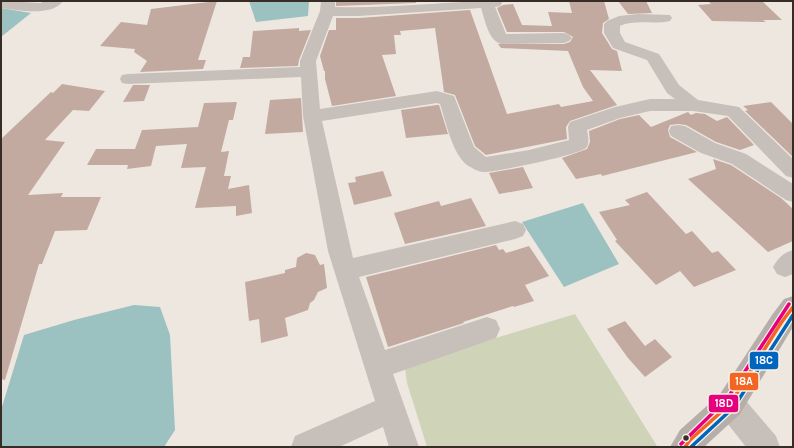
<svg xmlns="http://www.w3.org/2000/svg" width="794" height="448" font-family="Karla,sans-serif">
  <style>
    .green { fill: #cfd4b9 }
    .water { fill: #9bc1c0 }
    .building { fill: #c3aaa0 }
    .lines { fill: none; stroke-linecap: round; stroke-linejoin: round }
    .minor { fill: #c7bfb9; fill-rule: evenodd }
    .major { fill: #b6aea8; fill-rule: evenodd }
    .bus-1-casing { stroke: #fbf2e7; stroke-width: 6 }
    .bus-2-casing { stroke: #fbf2e7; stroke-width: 6 }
    .bus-3-casing { stroke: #fbf2e7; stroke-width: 6 }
    .bus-1 { stroke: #f26522; stroke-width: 3.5 }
    .bus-2 { stroke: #0065bd; stroke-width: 3.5 }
    .bus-3 { stroke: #e5007d; stroke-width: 3.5 }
    .bus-dot { fill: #382c27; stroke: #fbf2e7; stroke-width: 1.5 }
    .line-badge { stroke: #fbf2e7; stroke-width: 1.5 }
    .badge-label { font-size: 11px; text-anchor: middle; font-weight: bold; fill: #fff }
  </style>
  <rect width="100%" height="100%" fill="#eee7e0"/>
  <path class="green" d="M575,314L657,446L656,447H427L407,383L405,368L426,359Z"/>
  <path class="water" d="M249,1H309L308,16L256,22Z
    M1,8L31,13L1,37Z
    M583,203L619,264L564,287L522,222Z
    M134,305L160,307L170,335L175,430L164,447H1V410L24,335L74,320Z"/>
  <path class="building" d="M217,1L198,60H206L203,69L140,72L147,61L134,52L135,49L100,46L121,22L147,25L151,9Z
    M336,1H416V3L336,6Z
    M569,1H604L609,19L603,23L602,33L612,49L617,51L622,71L590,70L617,105L570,121L566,127L567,139L486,155L475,146L455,95L444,92L435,28L400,31L401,35H394L396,54L382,55L396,96L332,106L325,79V71H324L320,56L329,30H336V18H359L470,10L507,114L559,104L561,107L593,101L583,87L568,51L501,48L498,44H564L570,42L573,37L564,32H507L497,8L503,5L513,4L522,25L552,26L548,12L572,13Z
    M618,1H646L652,13L628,14Z
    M708,1H762L782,20H763L766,22L712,21L698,5L711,4Z
    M299,28V31L311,30L299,60L298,66L240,68L243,57H250L253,31Z
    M62,84L105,91L89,111L73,110L45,140L65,142L28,195L63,193L61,197H101L87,230L55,231L42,264H39L5,380L1,379V139L51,92L53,93Z
    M133,85H150L144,101L123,102Z
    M301,98L303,132L265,134L270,100Z
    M237,102L233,120H229L221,152L229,151L224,176H231L228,189L249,185L252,213L236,216V206L195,208L206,167L181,168L187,144L156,146L151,166L127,169L128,165H87L96,149H135L142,130L198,127L204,103Z
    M771,102L793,124V157L745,111L748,110L743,106Z
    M437,105H439L448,134L406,138L401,110Z
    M688,112L691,115L696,113L705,114L717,121L727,117L754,145L740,150L716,142L686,125L678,124L670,125L668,130L670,137L697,152L602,176L601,174L576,179L562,158L587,149L590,142L589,131L620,119L639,115L651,127Z
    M713,159L731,165L781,198L793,209V241L768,252L688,179L716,169Z
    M523,167L533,188L499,194L489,173Z
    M383,171L392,196L354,205L348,183L356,182L355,177Z
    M647,192L686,234L692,231L712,253L718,251L736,270L694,287L680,271L656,285L615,241L617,240L599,212L630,205L625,200Z
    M471,198L486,226L405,244L394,213L439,201L441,206Z
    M496,245L499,250L503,249L506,253L529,246L549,276L525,285L534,301L514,307L513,306L463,322L464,323L388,347L366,277Z
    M306,253L315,255L320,265L324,264L327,288L318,292L314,300L310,303L308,310L285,318L288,336L261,343L259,319L249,321L245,282L285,273V270L296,267L297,258Z
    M625,321L645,346L655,339L672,357L645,377L628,358L607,329Z"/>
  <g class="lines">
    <path class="minor" d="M1,1L41,3L44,1H63C52,17 18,10 1,8Z
      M321,1H335V7C390,9 445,1 501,1L502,3L500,6L495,7L506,34L564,33L569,35L572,38L569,41L564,43L501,44C488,40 485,20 481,8L359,16H333L316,61L320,109L437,91L454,96L474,147L486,157L529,150L569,140L568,127L570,122L615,107L650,99H675L667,93L647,60L613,48L604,33V24L607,21L619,16L638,14L670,15L672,18L670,21C654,25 635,19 620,26V33L625,42L659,54L679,85L698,100L739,107L793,159V178L786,176L728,116L693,111H650L620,118L587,130C588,136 590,144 586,148C578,155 497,172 484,172C478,172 472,168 467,165C452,153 446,122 440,104L437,103L322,121L353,258L515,221L523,224L526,230L523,236L515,239L359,277L385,350L487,317L496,320L500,329L496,338L393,374L419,447H389L383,427L339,447H291L295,436L375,401L328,251L303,116L301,77L128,84L122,83L120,79L122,75L128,74L300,67V61L320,11Z
      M678,125L685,126L715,143L746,154L793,184V202L786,200L732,164L701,153L671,136L669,131L671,126Z
      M793,250V274L785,277L777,274L773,267C778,258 783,253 793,250Z
      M730,390L740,394L776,436L780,447H746L720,414L716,404L720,394Z"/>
    <path class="major" d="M793,296V327L740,414L704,447H670L680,430L720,394L772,315L784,299Z"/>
    <defs>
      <path id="bus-1" d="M685,447L690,440L730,404L781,323L793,307"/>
      <path id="bus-2" d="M691,447L734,407L793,315"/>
      <path id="bus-3" d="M681,444L727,399L789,304"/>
    </defs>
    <use href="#bus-1" class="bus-1-casing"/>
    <use href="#bus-2" class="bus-2-casing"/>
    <use href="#bus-3" class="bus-3-casing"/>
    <use href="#bus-1" class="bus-1"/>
    <use href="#bus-2" class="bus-2"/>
    <use href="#bus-3" class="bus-3"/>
  </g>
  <circle class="bus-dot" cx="686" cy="438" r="3.5"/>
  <g class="line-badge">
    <rect x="749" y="351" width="30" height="19" rx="4" fill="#0065bd"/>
    <rect x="729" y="372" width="30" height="19" rx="4" fill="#f26522"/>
    <rect x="708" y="394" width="31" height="19" rx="4" fill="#e5007d"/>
  </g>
  <g class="badge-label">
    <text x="764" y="364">18C</text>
    <text x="744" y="385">18A</text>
    <text x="724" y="407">18D</text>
  </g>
  <rect width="794" height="448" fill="none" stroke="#382c27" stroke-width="4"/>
</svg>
